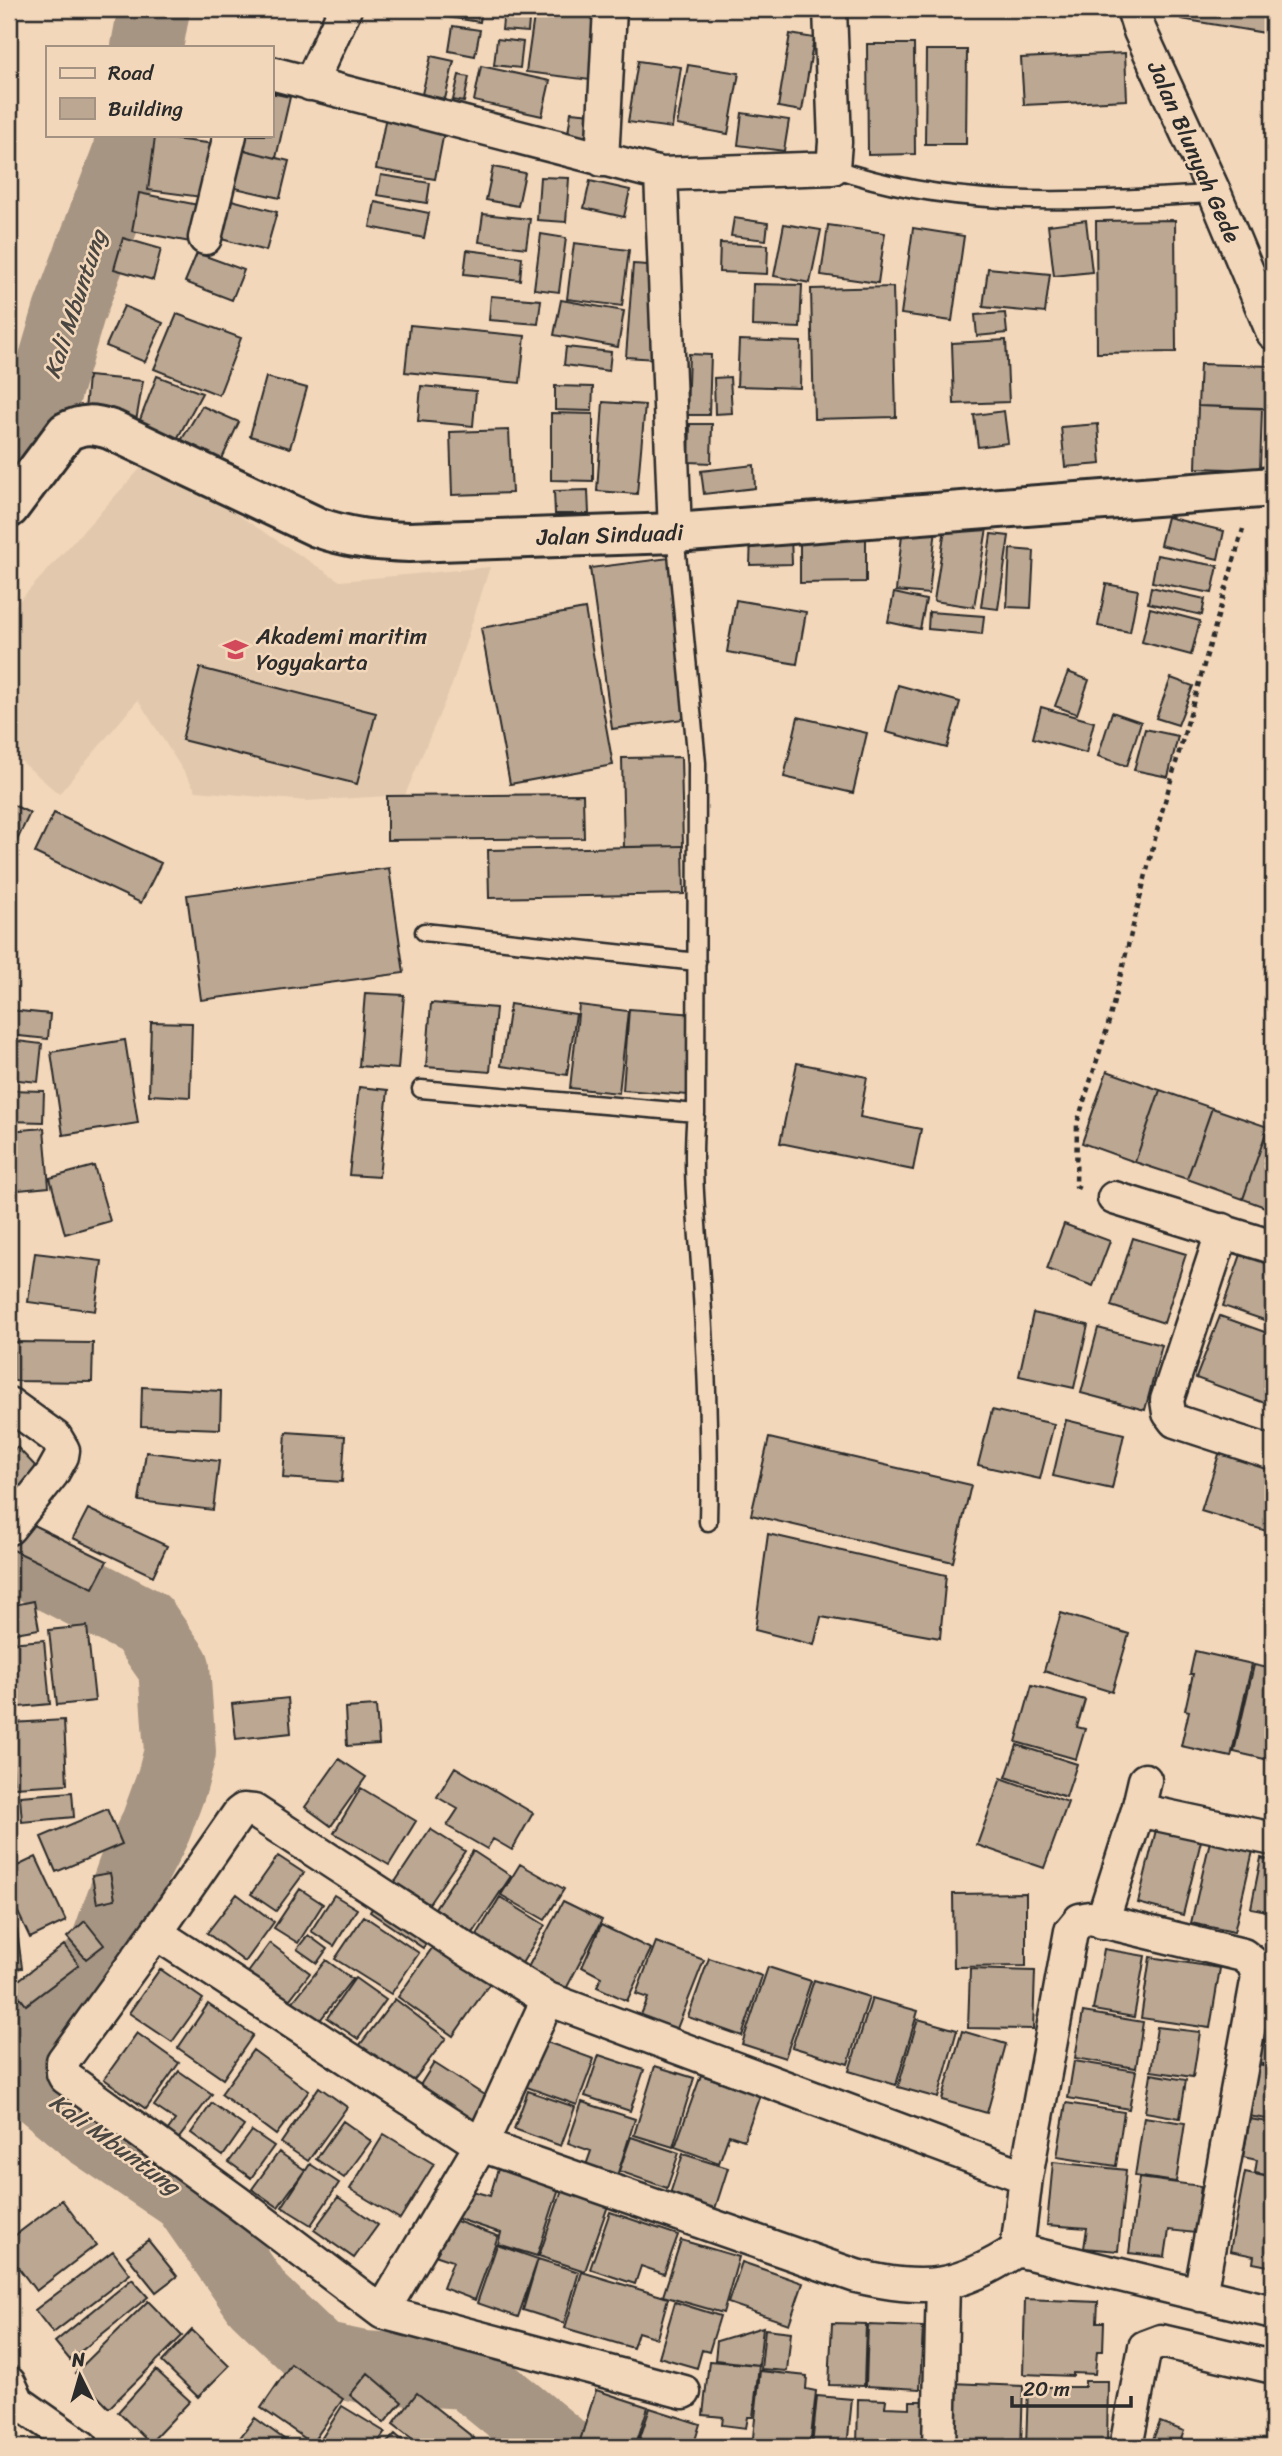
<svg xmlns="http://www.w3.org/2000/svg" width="1282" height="2456" font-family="Sriracha,sans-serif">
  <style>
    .built { fill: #e2c9ae }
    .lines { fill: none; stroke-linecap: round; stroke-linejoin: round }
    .river { stroke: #a69583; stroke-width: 72 }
    .building { fill: #bba792; stroke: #2b2b2b; stroke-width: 2 }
    .service-casing { stroke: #2b2b2b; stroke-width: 21 }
    .minor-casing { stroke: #2b2b2b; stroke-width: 37 }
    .tertiary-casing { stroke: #2b2b2b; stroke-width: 44 }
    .path { stroke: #2b2b2b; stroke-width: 4.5; stroke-dasharray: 5 5; stroke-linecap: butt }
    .service { stroke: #f3d7ba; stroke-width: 16 }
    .minor { stroke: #f3d7ba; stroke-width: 32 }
    .tertiary { stroke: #f3d7ba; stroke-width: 38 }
    .labels { text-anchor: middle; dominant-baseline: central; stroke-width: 5; stroke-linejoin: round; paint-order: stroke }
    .street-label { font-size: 23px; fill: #2b2b2b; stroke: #f3d7ba }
    .poi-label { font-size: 23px; fill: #2b2b2b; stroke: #f3d7ba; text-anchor: start }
    .water-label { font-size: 24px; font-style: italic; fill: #4a4641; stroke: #f3d7ba }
  </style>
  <rect width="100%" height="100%" fill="#f3d7ba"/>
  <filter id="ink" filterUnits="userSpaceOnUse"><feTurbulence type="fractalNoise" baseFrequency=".0143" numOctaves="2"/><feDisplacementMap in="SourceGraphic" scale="14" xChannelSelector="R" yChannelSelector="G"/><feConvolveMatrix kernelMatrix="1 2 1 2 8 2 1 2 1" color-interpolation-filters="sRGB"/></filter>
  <g filter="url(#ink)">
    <path class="built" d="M150,458L340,581L490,567L452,685L405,795L306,801L196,791L138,700L59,794L9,751V612Z"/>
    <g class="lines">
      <path class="river" d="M147,47L154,9
        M9,469L17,459L44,397L69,312L128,154L131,135
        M9,1554L143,1623L174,1667L180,1752L172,1782L156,1826L133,1871L100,1963L36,2012L26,2036L22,2057L27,2079L91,2132L187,2197L258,2299L320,2358L363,2367L467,2373L558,2447"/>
    </g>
    <path class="building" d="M436,9H482L480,22L435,15Z
      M504,9H530L528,32L502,30Z
      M535,9H599L590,80L526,72Z
      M945,9H989L945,13Z
      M1183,9H1269L1265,33L1181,19Z
      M1269,9H1273V34L1265,33Z
      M453,26L480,30L475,56L449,51Z
      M790,34L814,38L802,111L778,107Z
      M497,39L523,42L520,68L494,65Z
      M867,44H914L915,154L868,155Z
      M926,50H967L966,144H925Z
      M1125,53L1127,100L1024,105L1021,58Z
      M431,56L454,61L445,99L422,94Z
      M638,61L681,67L672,128L628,122Z
      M688,65L739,73L728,134L677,125Z
      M481,66L550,81L542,116L474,101Z
      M459,75L469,77L464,102L453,100Z
      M271,93L290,97L276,158L240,149L235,135H271Z
      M571,112L592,114L589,138L568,134Z
      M742,113L789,120L784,151L738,145Z
      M386,116L445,127L435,179L376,169Z
      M155,137L216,144L209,198L148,190Z
      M240,149L289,161L280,198L231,187Z
      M1273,166V206H1268Z
      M493,167L525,173L518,206L486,200Z
      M381,175L430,183L427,203L377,195Z
      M540,177L569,178L566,222L537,220Z
      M590,181L630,190L624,217L584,208Z
      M139,193L208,207L201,244L132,231Z
      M224,198L277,212L266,251L214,237Z
      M375,202L429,213L424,238L370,227Z
      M483,214L530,219L526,248L479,242Z
      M734,218L768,223L766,240L731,236Z
      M1086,220L1092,272L1054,276L1048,225Z
      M1175,220L1176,352L1097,353L1096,221Z
      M784,224L821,230L810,283L774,276Z
      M828,225L885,233L878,283L821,275Z
      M913,228L964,236L952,321L901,314Z
      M541,234L566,238L559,292L534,289Z
      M123,238L161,249L153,280L114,269Z
      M574,243L629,250L622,306L567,299Z
      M720,243L768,245L767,274L719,272Z
      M467,250L522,257L520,280L464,274Z
      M197,253L244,270L232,300L185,282Z
      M633,264L663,266L656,359L626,357Z
      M988,268L1050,274L1045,313L983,307Z
      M753,284L802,285L800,328L752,326Z
      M893,287L896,417L814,419L811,289Z
      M491,296L541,300L538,324L489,320Z
      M561,300L624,311L618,347L554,335Z
      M124,306L163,323L145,362L106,346Z
      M1005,313L1007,333L977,336L975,315Z
      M177,314L241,338L219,395L154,369Z
      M410,325L525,336L520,383L405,372Z
      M739,340L801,342L800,388L737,386Z
      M1006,340L1009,402L954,404L952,343Z
      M566,347L611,352L609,371L564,365Z
      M689,354L711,355L709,415H687Z
      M1200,364L1273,366V409L1198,406Z
      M88,376L143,381L135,427L84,422Z
      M157,376L202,393L176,441L138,425Z
      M266,377L307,388L290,448L250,436Z
      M730,377L732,413L715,414L714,378Z
      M421,386L476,391L473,426L418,421Z
      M555,386L593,387L592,411L555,410Z
      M603,402L645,405L637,494L597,491Z
      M202,406L239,422L214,476L176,449Z
      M1198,406L1262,408L1260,470L1196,468Z
      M1004,411L1008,443L978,447L974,415Z
      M551,413L593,414V481L551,480Z
      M690,424H712L711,463L689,462Z
      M1098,424L1101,464L1065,467L1061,427Z
      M509,430L512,493L452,495L450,432Z
      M754,465L755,488L704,494L701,471Z
      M588,490L589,514H555L554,491Z
      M1167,517L1224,531L1218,559L1160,545Z
      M946,522L987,528L974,607L934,601Z
      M903,525L936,528L929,594L896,591Z
      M800,528H866V582L800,583Z
      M991,534L1009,536L998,609L981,607Z
      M791,535L792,564L750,565L751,536Z
      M1010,549L1034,551L1031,608L1007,607Z
      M1157,555L1218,566L1212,593L1152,582Z
      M669,558L690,718L612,729L590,568Z
      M1106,584L1138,590L1130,632L1098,626Z
      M1151,587L1205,599L1202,615L1148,603Z
      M894,593L926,600L920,629L888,622Z
      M736,600L806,612L797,664L727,652Z
      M1150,608L1200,621L1191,655L1142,642Z
      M585,609L613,765L510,784L481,628Z
      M929,612L984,616L982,634L928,629Z
      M200,668L376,713L357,784L182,740Z
      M1068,672L1089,680L1077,714L1055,706Z
      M1171,678L1193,686L1178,725L1156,718Z
      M898,685L960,702L947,748L886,732Z
      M1041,707L1094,722L1086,753L1033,738Z
      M1112,712L1141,722L1127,766L1098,756Z
      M798,717L867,733L853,793L784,777Z
      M1145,729L1178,736L1168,777L1134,770Z
      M681,757L683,846L624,847L622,758Z
      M583,794L584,838L387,840V796Z
      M9,803L30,813L9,857Z
      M54,813L161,863L141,903L35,853Z
      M683,846L684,894L489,898L488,850Z
      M389,868L404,973L201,1000L187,895Z
      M365,993L404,995L398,1069L359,1066Z
      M431,1003L496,1008L490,1072L426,1067Z
      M510,1004L576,1014L567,1075L501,1066Z
      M579,1005L628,1011L619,1093L570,1088Z
      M629,1009L695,1014L688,1095L623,1090Z
      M9,1010L50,1014L48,1039L9,1035Z
      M151,1022L192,1023L190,1097L149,1095Z
      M9,1040L42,1044L38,1082L9,1079Z
      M125,1040L138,1123L63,1135L51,1052Z
      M797,1063L867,1077L860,1117L921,1129L913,1170L780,1143Z
      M1107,1071L1160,1090L1135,1162L1082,1143Z
      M359,1087L388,1090L379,1177L349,1175Z
      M9,1090L44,1091L43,1122L9,1121Z
      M1160,1090L1212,1108L1187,1179L1135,1162Z
      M1212,1108L1268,1127L1243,1199L1187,1179Z
      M1268,1127L1273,1129V1210L1243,1199Z
      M44,1128L49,1187L9,1191V1131Z
      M94,1166L110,1221L65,1234L50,1178Z
      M1064,1224L1110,1241L1093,1286L1047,1269Z
      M1133,1238L1186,1254L1164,1323L1111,1306Z
      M1246,1240L1273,1249V1323L1223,1306Z
      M35,1253L102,1261L95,1311L28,1302Z
      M1033,1313L1088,1325L1074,1388L1019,1376Z
      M1220,1316L1273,1335V1406L1196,1378Z
      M1098,1328L1162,1345L1145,1410L1081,1393Z
      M14,1342L93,1343L92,1382L14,1381Z
      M142,1387L221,1391L220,1429L141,1426Z
      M992,1410L1054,1424L1040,1479L978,1465Z
      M1066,1420L1124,1434L1112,1489L1053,1476Z
      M286,1432L345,1436L342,1482L283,1478Z
      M769,1438L971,1485L953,1562L751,1515Z
      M17,1447L42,1473L9,1504V1455Z
      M1221,1448L1273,1463V1533L1201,1511Z
      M146,1452L219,1461L213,1510L139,1501Z
      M88,1509L167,1546L153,1576L73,1538Z
      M25,1521L107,1561L93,1588L11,1549Z
      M768,1534L946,1575L940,1638L821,1617L814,1645L755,1630Z
      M34,1601L39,1629L9,1634V1606Z
      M1061,1613L1129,1634L1112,1692L1044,1671Z
      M87,1626L95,1701L57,1705L49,1630Z
      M44,1640L50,1704L9,1708V1643Z
      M1195,1651L1252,1664L1231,1757L1181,1746L1189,1711L1185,1710L1193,1674H1190Z
      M1254,1665L1273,1669V1761L1234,1752Z
      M1032,1685L1085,1700L1077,1727L1085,1729L1076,1759L1016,1742Z
      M288,1698L291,1733L236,1739L232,1704Z
      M376,1706L379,1744L347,1746L345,1708Z
      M64,1720L67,1784L14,1787L11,1723Z
      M1017,1745L1077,1764L1066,1797L1006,1777Z
      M339,1759L366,1777L331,1826L305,1807Z
      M455,1767L533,1813L512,1850L493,1839L487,1849L447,1826L458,1809L437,1797Z
      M1001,1778L1068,1802L1044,1868L977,1845Z
      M361,1788L416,1821L389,1865L334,1833Z
      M72,1792L74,1817L22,1822L20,1796Z
      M107,1809L122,1844L56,1872L41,1837Z
      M430,1829L465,1851L429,1904L395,1882Z
      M1156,1830L1201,1841L1183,1915L1138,1903Z
      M1210,1841L1253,1851L1234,1932L1191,1923Z
      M473,1851L511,1876L473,1933L435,1908Z
      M278,1856L304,1873L276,1911L251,1894Z
      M36,1857L66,1921L30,1938L9,1893V1870Z
      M1261,1858L1273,1861V1912L1251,1908Z
      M520,1864L564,1889L545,1920L501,1895Z
      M110,1873L115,1899L97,1903L92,1876Z
      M300,1889L323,1904L298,1943L274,1928Z
      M1026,1893V1966L954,1967L953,1894Z
      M237,1894L274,1922L245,1962L207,1933Z
      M334,1895L357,1909L334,1946L311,1931Z
      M381,1895L434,1931L423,1948L370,1912Z
      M500,1897L545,1925L518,1970L472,1943Z
      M563,1901L602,1920L565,1991L526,1971Z
      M364,1916L419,1953L391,1994L335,1959Z
      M85,1921L104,1945L86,1959L67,1937Z
      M601,1925L651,1949L627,2001L597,1987L601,1977L582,1967Z
      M17,1930L22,1968L9,1969V1931Z
      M308,1935L327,1949L317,1963L297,1949Z
      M437,1941L492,1980L453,2036L398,1997Z
      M656,1942L704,1960L676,2031L640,2017L648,1998L636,1994Z
      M270,1943L310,1973L286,2004L247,1974Z
      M64,1945L79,1965L26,2005L11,1986Z
      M1104,1949L1145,1956L1134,2017L1093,2010Z
      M1150,1957L1220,1968L1210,2028L1141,2018Z
      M709,1958L762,1976L742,2036L688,2017Z
      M326,1960L352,1979L317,2024L291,2004Z
      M768,1967L811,1981L785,2058L742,2044Z
      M160,1969L203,1999L172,2042L129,2013Z
      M970,1969L1035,1971L1033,2029L968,2028Z
      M355,1978L386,2000L358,2039L327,2018Z
      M814,1980L869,1997L848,2064L792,2047Z
      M872,1998L918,2011L896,2085L849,2071Z
      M395,1999L446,2038L407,2089L356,2050Z
      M208,2004L253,2035L223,2079L178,2048Z
      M1268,2004L1273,2005V2066L1257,2063Z
      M1083,2012L1143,2022L1136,2068L1075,2058Z
      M918,2019L957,2030L938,2098L898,2087Z
      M1157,2027L1200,2032L1193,2077L1151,2071Z
      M962,2031L1006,2044L987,2113L942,2100Z
      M137,2033L179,2063L146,2109L104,2079Z
      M541,2040L594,2059L577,2105L524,2086Z
      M253,2050L309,2091L276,2135L221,2094Z
      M599,2055L644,2070L630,2111L585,2096Z
      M1074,2061L1136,2071L1129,2109L1068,2098Z
      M434,2063L495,2102L473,2136L412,2098Z
      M1258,2065L1273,2068V2120L1248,2116Z
      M655,2066L694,2078L673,2147L634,2135Z
      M179,2071L212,2094L176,2142L165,2134L175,2120L154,2106Z
      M1151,2074L1186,2080L1180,2118L1145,2112Z
      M701,2075L760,2095L744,2140L729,2135L719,2163L675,2147Z
      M319,2087L347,2107L308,2161L281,2143Z
      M528,2091L575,2107L561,2146L514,2129Z
      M582,2102L635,2119L615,2182L584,2171L591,2151L568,2143Z
      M212,2103L244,2126L223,2156L191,2133Z
      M1066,2103L1124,2112L1116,2166L1057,2157Z
      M1144,2117L1185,2123L1176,2182L1135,2176Z
      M1250,2119L1273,2123V2176L1255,2173L1257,2160L1243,2157Z
      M343,2121L371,2141L344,2178L316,2159Z
      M252,2131L274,2146L251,2178L229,2162Z
      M384,2134L434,2164L400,2219L350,2189Z
      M631,2137L679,2153L667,2188L619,2171Z
      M279,2152L305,2170L278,2207L252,2189Z
      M683,2154L728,2168L714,2212L669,2197Z
      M1053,2162L1126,2170L1118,2251L1084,2248L1087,2228L1047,2225Z
      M310,2164L339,2183L311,2225L282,2207Z
      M498,2169L559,2188L537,2256L498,2244L501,2233L456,2218L465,2189L490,2196Z
      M1245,2172L1273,2178V2267L1253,2263L1254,2256L1230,2251Z
      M1139,2178L1201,2186L1195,2233L1169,2230L1165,2257L1129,2253Z
      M563,2187L609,2203L585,2271L539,2256Z
      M338,2197L378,2225L354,2258L314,2230Z
      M62,2200L96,2245L36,2291L9,2255V2240Z
      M610,2212L678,2235L664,2274L641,2266L635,2284L590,2269Z
      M448,2218L498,2236L475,2300L443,2288L453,2261L435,2255Z
      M148,2240L177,2276L156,2292L127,2256Z
      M681,2240L739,2257L723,2313L663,2296Z
      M497,2245L538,2259L518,2317L477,2303Z
      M113,2251L130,2274L53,2333L35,2310Z
      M538,2259L579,2272L564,2323L523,2310Z
      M742,2262L803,2283L789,2324L728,2303Z
      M582,2272L668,2298L657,2338L638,2332L633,2348L565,2328Z
      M132,2279L148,2297L70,2360L55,2342Z
      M1025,2299L1098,2302L1097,2322H1104L1103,2351H1097L1095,2374L1073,2373V2376L1023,2374Z
      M148,2301L182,2336L109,2408L75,2373Z
      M675,2302L720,2316L709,2352L702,2350L697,2368L659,2357Z
      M832,2323L866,2324L864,2386L829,2385Z
      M868,2325L923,2327L920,2389L866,2386Z
      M763,2327L759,2365L715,2360L717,2341Z
      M765,2329L791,2332L787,2371L761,2369Z
      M192,2330L229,2366L198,2397L162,2362Z
      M709,2361L759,2365L753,2417H748L746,2428L722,2425L723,2417L703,2415Z
      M291,2364L343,2399L312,2443L261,2408Z
      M156,2370L190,2401L150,2443L118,2412Z
      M760,2371L807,2376L806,2389L816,2391L810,2447H752Z
      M368,2373L402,2402L384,2423L350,2395Z
      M1085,2381H1108L1107,2447H1026L1028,2387H1085Z
      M951,2383L1023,2386L1021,2447H949Z
      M596,2390L648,2407L635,2447H578Z
      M417,2393L474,2438L467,2447H423L393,2424Z
      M817,2396L852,2399L847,2447H812Z
      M858,2399L886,2400L885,2407L910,2408V2401H933L932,2447H857Z
      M342,2406L385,2432L375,2447H330L320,2441Z
      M650,2408L700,2424L693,2447H637Z
      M255,2418L295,2447H233Z
      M1160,2422L1184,2431L1178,2447H1160L1151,2444Z
      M395,2434L410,2447H383Z"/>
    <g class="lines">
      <defs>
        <path id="service" d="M833,168C960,212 1084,200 1215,194
          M675,533L697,763L696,1113C690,1174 699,1235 702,1296C707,1371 710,1447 708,1522
          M424,932L697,962
          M421,1089L696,1113"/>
        <path id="minor" d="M1133,9L1140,31L1215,194L1273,333
          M271,73L661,174L833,168L835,142L830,9
          M310,84L345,9
          M602,160L610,9
          M661,174L675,533
          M205,238L230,135
          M1114,1198L1273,1247
          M1223,1230L1167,1400L1169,1413L1175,1421L1273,1453
          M9,1404L56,1438L63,1450L62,1456L52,1474L9,1528
          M1138,1810L1273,1839
          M1102,1922L1138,1810L1145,1780
          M156,1933L481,2145L856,2276C925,2292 957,2289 1017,2250
          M1200,2295L1258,1976L1253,1963L1243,1955L1090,1918L1080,1920L1071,1931L1026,2177L1017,2250L1273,2312
          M382,2312L481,2145L548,1999
          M9,2383L18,2402L82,2447
          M684,2392L382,2312L237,2202L65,2077L63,2073V2061L156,1933L239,1813L243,1810L254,1811L461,1946L548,1999L1026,2177
          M939,2447L943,2284
          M1126,2447L1145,2347L1161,2341L1273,2367"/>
        <path id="tertiary" d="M9,508L66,432C83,423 94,424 112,430L317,527C348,538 377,541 409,542L675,533L1273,487"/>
      </defs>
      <use href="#service" class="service-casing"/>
      <use href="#minor" class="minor-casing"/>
      <use href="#tertiary" class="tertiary-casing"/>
      <path class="path" d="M1080,1188L1076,1186L1077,1123L1107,1029L1161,815L1243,529"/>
      <use href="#service" class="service"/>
      <use href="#minor" class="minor"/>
      <use href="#tertiary" class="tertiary"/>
    </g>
  </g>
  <defs>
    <symbol id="university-bare" viewBox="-9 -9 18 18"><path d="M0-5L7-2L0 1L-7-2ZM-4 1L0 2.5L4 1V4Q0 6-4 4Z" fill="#d1495b" stroke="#f3d7ba" stroke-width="2.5" paint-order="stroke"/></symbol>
  </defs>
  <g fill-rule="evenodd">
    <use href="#university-bare" x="218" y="632" width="35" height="35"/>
  </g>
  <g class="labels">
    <g class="street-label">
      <text transform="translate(1194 152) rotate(66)">Jalan Blunyah Gede</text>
      <text transform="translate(610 535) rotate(-2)">Jalan Sinduadi</text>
    </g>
    <g class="poi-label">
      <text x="256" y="636">Akademi maritim<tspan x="256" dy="26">Yogyakarta</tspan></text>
    </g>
    <g class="water-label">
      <text transform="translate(75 304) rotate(-72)">Kali Mbuntung</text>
      <text transform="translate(115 2144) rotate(36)">Kali Mbuntung</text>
    </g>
  </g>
  <rect width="1282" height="2456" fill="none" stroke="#f3d7ba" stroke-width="35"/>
  <rect x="18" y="18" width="1247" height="2421" fill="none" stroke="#2b2b2b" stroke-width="2.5" filter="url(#ink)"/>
  <rect x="46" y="46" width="228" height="91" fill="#f3d7ba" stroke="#a39281" stroke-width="2"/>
  <rect x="60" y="68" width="35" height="10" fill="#f3d7ba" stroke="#a39281" stroke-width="2"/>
  <text x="108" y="80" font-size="21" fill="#2b2b2b">Road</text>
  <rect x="60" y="98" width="35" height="21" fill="#bba792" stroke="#a39281" stroke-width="2"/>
  <text x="108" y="116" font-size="21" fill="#2b2b2b">Building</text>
  <g transform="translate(80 2376) rotate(355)" stroke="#f3d7ba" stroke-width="5" paint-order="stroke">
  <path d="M0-5L12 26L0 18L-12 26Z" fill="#2b2b2b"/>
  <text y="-10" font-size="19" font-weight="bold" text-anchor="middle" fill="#2b2b2b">N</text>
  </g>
  <path d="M1012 2396v10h119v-10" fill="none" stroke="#2b2b2b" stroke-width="3.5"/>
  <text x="1023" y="2396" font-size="21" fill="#2b2b2b" stroke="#f3d7ba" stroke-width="5" paint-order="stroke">20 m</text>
</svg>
